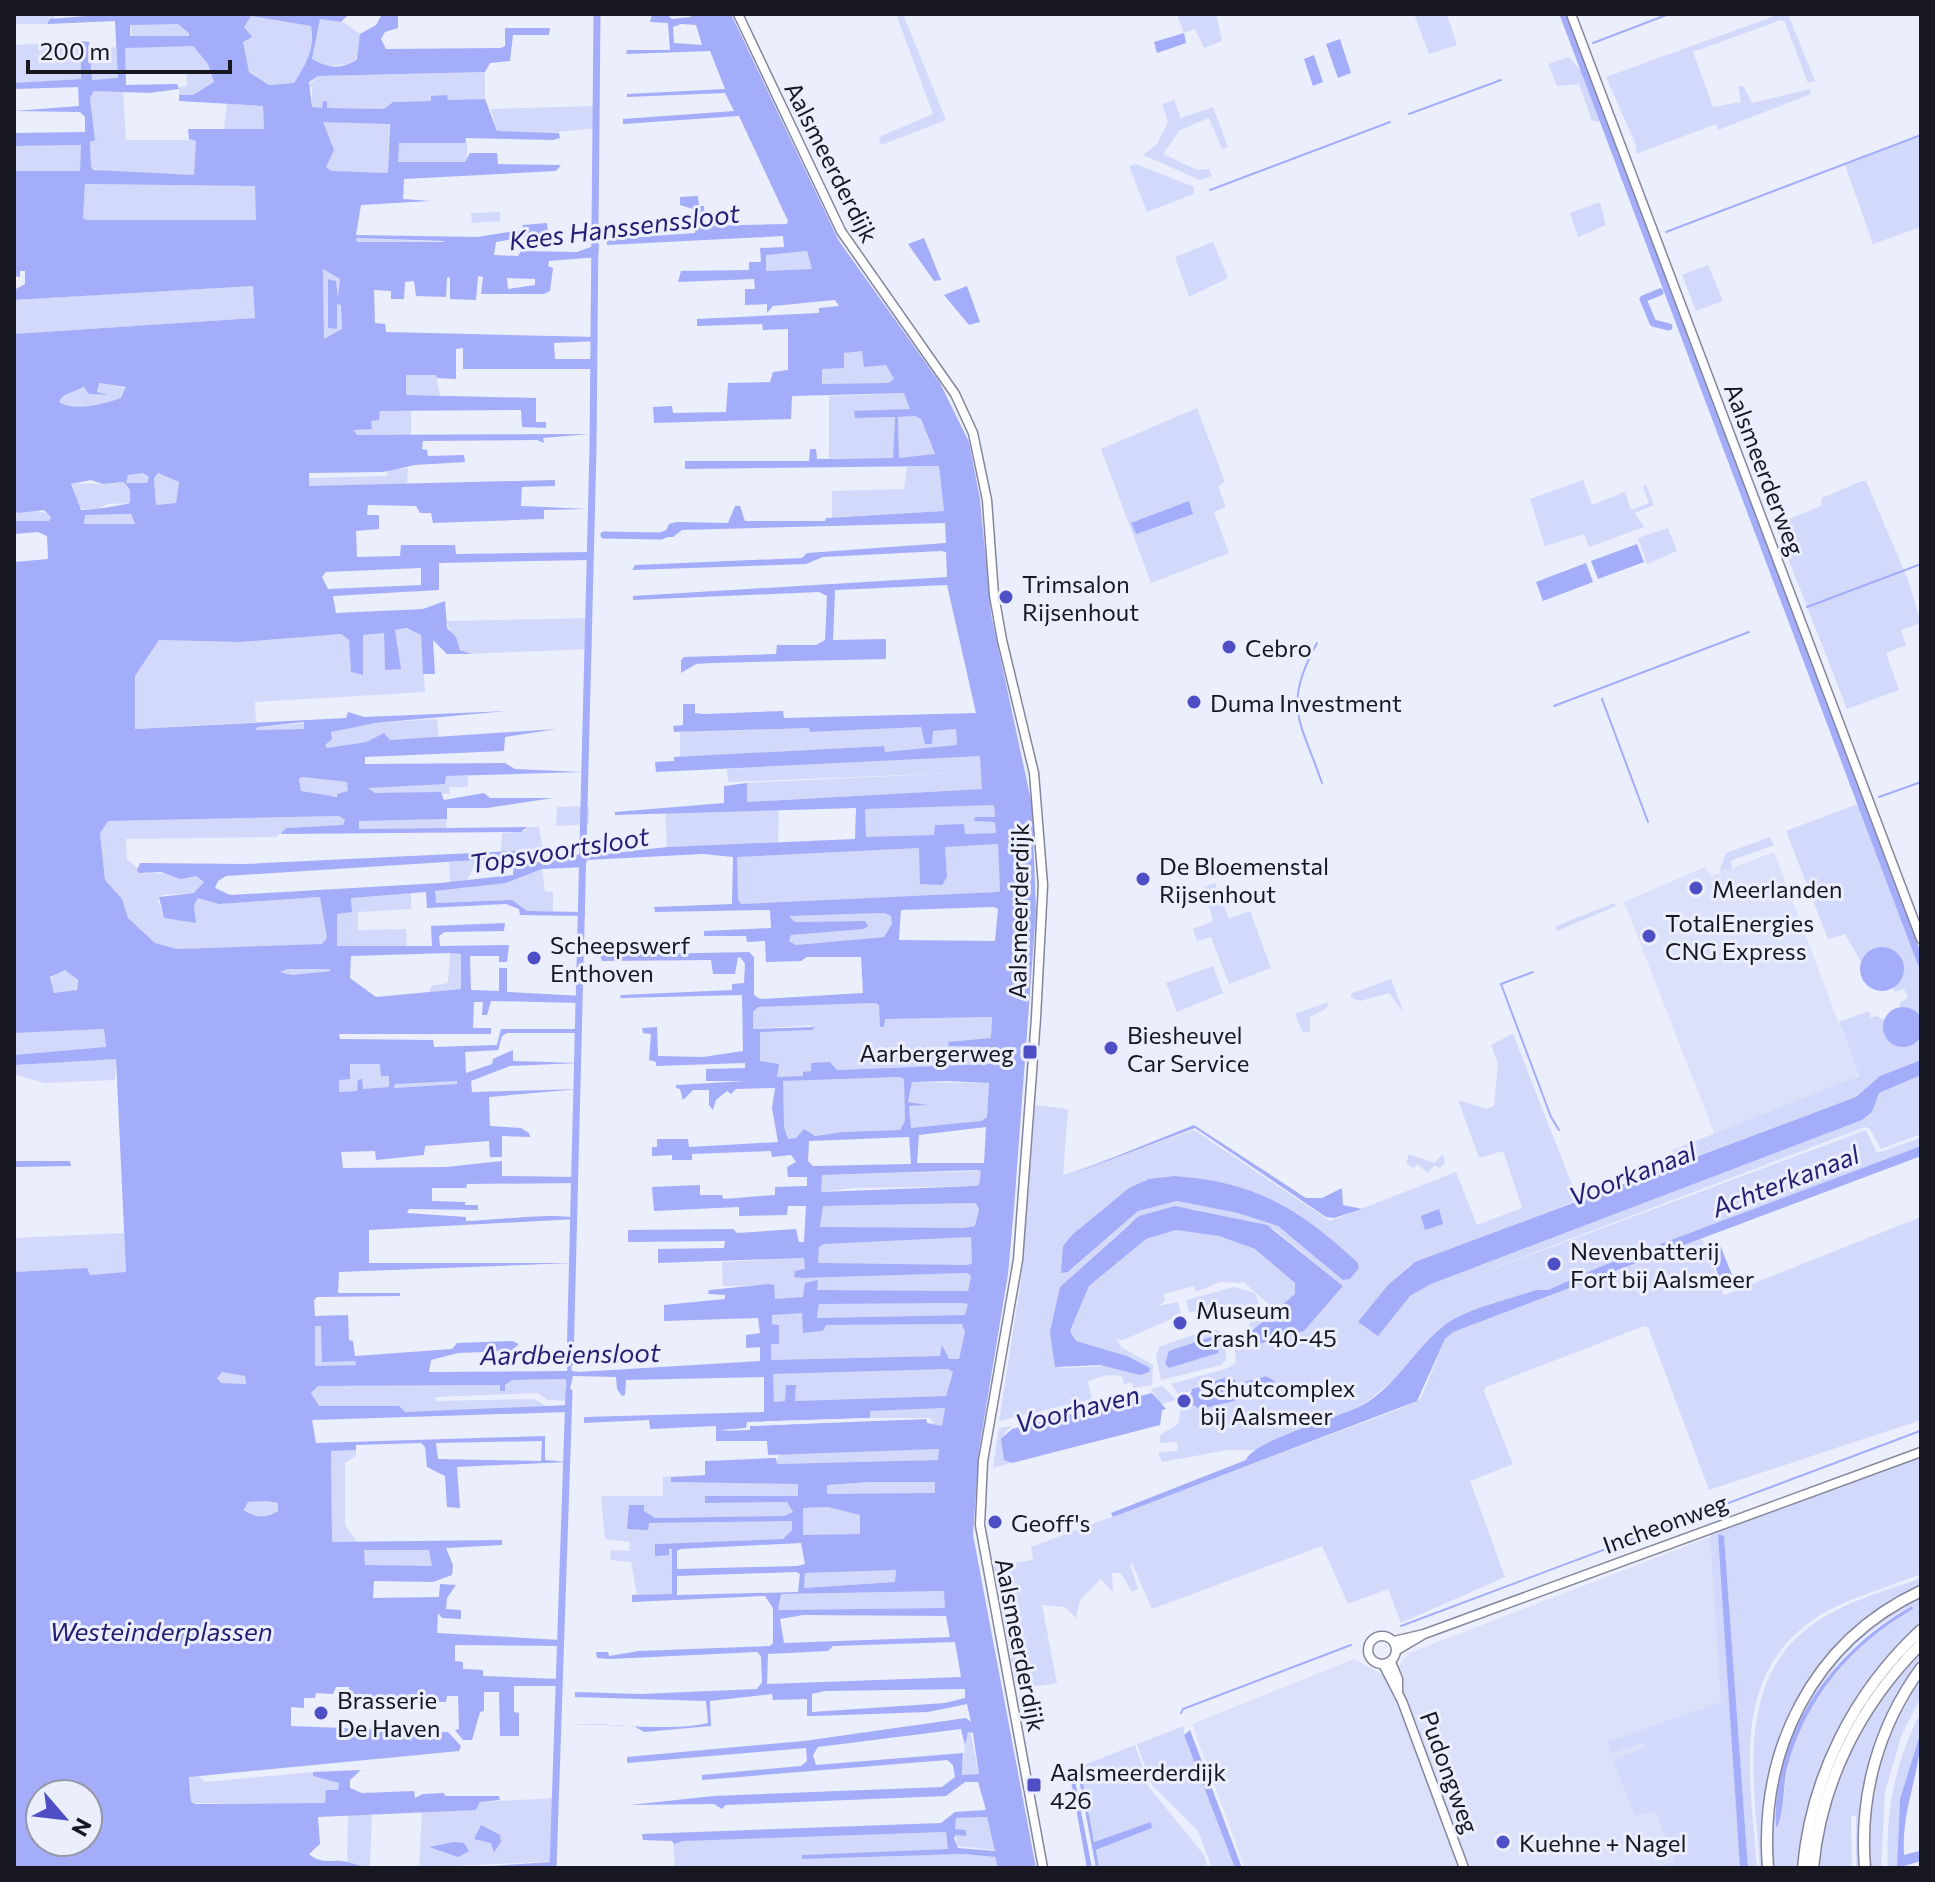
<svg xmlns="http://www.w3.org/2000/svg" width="1935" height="1882" font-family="Commissioner,sans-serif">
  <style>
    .built { fill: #dce1fb }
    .green { fill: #d3d9fa; fill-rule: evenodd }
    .water { fill: #a3adf9; fill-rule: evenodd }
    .pier { fill: #ebeefd }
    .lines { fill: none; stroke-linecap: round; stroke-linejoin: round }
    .stream { stroke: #a3adf9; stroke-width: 2 }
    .canal { stroke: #a3adf9; stroke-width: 7 }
    .secondary-casing { stroke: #83869d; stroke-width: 11 }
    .highway-casing { stroke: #83869d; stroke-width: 13 }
    .secondary { stroke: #fff; stroke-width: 8 }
    .highway { stroke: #fff; stroke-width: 10 }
    .poi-dot { fill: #4e4ec5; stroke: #ebeefd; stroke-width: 3 }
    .labels { text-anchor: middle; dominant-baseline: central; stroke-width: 6; stroke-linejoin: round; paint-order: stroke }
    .street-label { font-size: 24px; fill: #161720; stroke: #ebeefd }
    .poi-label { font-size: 24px; fill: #161720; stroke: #ebeefd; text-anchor: start }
    .water-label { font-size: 26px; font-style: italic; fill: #241e73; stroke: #ebeefd }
  </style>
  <rect width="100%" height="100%" fill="#ebeefd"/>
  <path class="built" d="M1774,852L1858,1074L1847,1086L1715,1135L1624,902L1705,867L1712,876Z
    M1715,1535L1740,1868H1245L1192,1724L1354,1659L1381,1674L1397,1669L1409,1653Z"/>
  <path class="green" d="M14,14H54V19L47,24H15Z
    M896,14H903L946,120L881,145L879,137L933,114Z
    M1177,14H1216L1222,41L1204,48L1195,29L1184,33Z
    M1414,14H1449L1447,15L1457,45L1429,54Z
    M1780,14H1788L1815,81L1808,83L1785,22L1781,20L1693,52L1713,107L1741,102L1738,86L1744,87L1752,103L1810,89L1811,94L1718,130L1716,124L1636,154V145L1606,77Z
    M251,16L311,26C314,50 306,64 294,83L269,85L249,71C245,55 237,27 251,16Z
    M320,19L343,22L360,34V54L350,64L325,66L312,60Z
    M130,24H178L190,32L187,37L132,38Z
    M81,41L82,79L14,83V45Z
    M193,46L208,64L214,82L193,95H179V87L187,86L186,70H124V49L128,47Z
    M116,47L118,79L91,80L90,49Z
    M1569,57L1582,72L1601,122L1592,121L1579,84L1557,86L1548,64Z
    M485,72V99L447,100L431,96L432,101L393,102L384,109L327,108L323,101L322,108H312V87L308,86L318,76Z
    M123,89L126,140H196L194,175L112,172L91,168L90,142L95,139L90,98L94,91Z
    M1174,100L1181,118L1213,107L1228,147L1222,149L1209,118L1180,130L1163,154L1197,170L1209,169L1212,176L1200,180L1143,155L1157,144L1168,122L1162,104Z
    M227,104L263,106L264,129H224Z
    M597,106L596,128L558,132L497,131L491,109Z
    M322,122H389L388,173L332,172L326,167L332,148Z
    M1921,136V227L1873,244L1845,165Z
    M398,140L467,141V162H398Z
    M81,145L80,171H14V146Z
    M1136,164L1194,187V194L1147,212L1129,166Z
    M85,184L256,186V221L87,220L83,218Z
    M1600,202L1606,225L1578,237L1570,213Z
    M500,212V221L472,223L471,213Z
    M356,238L445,242H357Z
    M1213,242L1228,278L1189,297L1175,257Z
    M807,251L812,269L766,271V255Z
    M1708,265L1723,301L1696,311L1682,275Z
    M323,268L340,279V297L337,299L336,281L328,279V328L336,329L337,304L341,305L342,330L324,340Z
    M253,286L255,318L14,334V300Z
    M863,351L886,365L894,379L888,383L822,385L788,370L844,367V352Z
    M406,375H436L440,396L406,395Z
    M99,383L126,388L122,398C104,404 75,412 59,402L63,396L85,387L89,393L103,395L95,389Z
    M904,393L911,409L854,412L855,418L895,417L893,458H829V396Z
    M1197,408L1225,482L1218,486L1226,507L1214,512L1229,553L1151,583L1101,449Z
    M379,411H411V435H357L352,429H371V420Z
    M915,416L921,419L935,455L899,458L898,417Z
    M939,466L944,511L832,517V491L904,489L907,467Z
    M408,468L407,485L309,486V478L387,476L388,469Z
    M143,473L149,477L148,482L130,490L131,503L108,504L90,512L77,506L72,484C90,482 107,486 124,482L128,475Z
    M158,473L179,482L176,503L156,505L154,478Z
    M1583,480L1592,505L1625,492L1631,510L1649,503L1643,487L1646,484L1654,505L1635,513L1644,527L1589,547L1584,534L1545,546L1530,499Z
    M1862,481H1866L1908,580L1921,623L1901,630L1906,645L1886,653L1899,690L1847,709L1775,525L1821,506L1822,498Z
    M32,510L50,514V522L14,521V511L18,513Z
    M132,514L135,524H84L85,515Z
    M1668,528L1677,551L1647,564L1638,538Z
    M592,618V649L467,654L458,648L446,621Z
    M411,628L421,635L425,692L255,702L256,722L135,729V676L159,640L241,642L341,634L349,640L351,672L362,675V635L384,633L385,670L399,642H395V630Z
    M437,719L439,738L390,740L384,733L366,742L326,748L325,745L333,731L375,723Z
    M307,723L304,729L255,730L258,727Z
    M922,727L932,731L956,729L957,746L885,752L884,746L680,757V732L810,728L811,732Z
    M967,756H980L983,789L747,802V783L977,772L728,782L727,769Z
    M445,776H468V787H449L450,794L375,793L367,789L380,785L445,784Z
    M302,777L347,782L348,791C334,799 316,798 301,791L299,779Z
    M1863,802L1921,964V1019L1917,1013L1901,1008L1899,1003L1908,998L1904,989L1895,992L1893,988C1905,978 1906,965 1896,953L1877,948L1861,962L1845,934L1828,939L1786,831Z
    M994,804L995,818L975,817L974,821L996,822V833L965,834L964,824L936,825L935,835L866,838L865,809Z
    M589,806V824L556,826L557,807Z
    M779,810L778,842L667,847L665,813Z
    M339,816L345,820L343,825L286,828L276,837L126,839L127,859L144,874C163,870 177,880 196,876L204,882L194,893L162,895L158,900L164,918L196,923L194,905L198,898L219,904L321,897L327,938L322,944L177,949L155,943L128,918L122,899L105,880L100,833L108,821Z
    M447,819L446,828L359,829V821Z
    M527,827H539L543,849H522L525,860L501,852L502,833L525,831Z
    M1770,837L1774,845L1735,859L1731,861L1732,868L1719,872L1726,853Z
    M998,844L1000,891L997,892L741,904L738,899L736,857L919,848L947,877L945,847Z
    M477,860L467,880L450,882L449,862Z
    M542,869L545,891L553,892V911H527L511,900L435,903V891L506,883Z
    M1215,883L1229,919L1250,911L1271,968L1229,984L1211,937L1197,941L1193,929L1213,921L1204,887Z
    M411,893V909L358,912V930L406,929L407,948L337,946L336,914L352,911L351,898Z
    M1614,903L1616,906L1557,931L1556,926Z
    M884,913L891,916L892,924L884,937L796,945L789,941L791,935L864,929L865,921L795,922L788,916Z
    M450,953H461V989L429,992L431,986L448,983Z
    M1213,966L1223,993L1177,1012L1166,983Z
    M288,969H329L331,971L292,975L280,972Z
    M51 983a13 13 0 1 1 26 0a13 13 0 1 1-26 0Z
    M1391,979L1404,1013L1389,993L1360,1001L1352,998L1350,994Z
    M1328,1002L1327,1008L1310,1017V1031L1303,1033L1295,1014Z
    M875,1003L879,1005L880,1026L885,1019L992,1017L991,1038L948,1043L949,1046L991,1047L990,1064L836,1070L811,1064V1071L803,1076L777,1077L778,1065L760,1061V1032L812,1030V1025L753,1029V1012L758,1007Z
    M1869,1011L1871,1018L1877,1016L1884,1020V1032L1898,1046L1913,1044L1921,1035V1060L1880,1076L1856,1097L1678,1163L1673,1150L1859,1076L1839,1022Z
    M104,1029L106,1048L14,1055V1033Z
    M1513,1034L1578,1200L1409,1266L1388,1286L1364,1327L1374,1333L1410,1296L1431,1284L1862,1120L1872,1112L1879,1093L1921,1075V1134L1881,1149L1870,1129L1865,1127L1433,1291L1866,1130L1877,1153L1921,1138V1146L1602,1266L1548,1290H1536L1449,1323L1391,1382L1360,1407L1257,1450H1228L1162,1462L1158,1452L1178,1451L1177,1442L1160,1443V1435L1178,1424L1182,1405L1189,1403L1195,1408L1232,1378L1196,1386L1181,1398L1171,1384L1225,1369L1236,1363L1234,1340L1248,1331L1250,1321L1269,1304L1241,1280L1242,1283L1220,1282L1196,1292L1194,1286L1164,1294L1165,1301L1158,1306L1178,1302L1181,1315L1123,1340L1117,1339L1121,1347L1153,1365L1152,1385L1133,1388L1132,1382L1124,1384L1122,1376L1107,1375L1088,1381L1092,1399L999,1421L1021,1280L1035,1105L1068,1109L1063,1175L1194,1130L1330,1221L1456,1172L1477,1225L1522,1208L1503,1151L1479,1158L1458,1100L1487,1109L1494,1106L1498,1064L1491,1045ZM1174,1176C1254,1181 1301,1209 1358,1263L1359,1268L1350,1279L1344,1280L1278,1226L1238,1213L1177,1201L1138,1211L1069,1272L1073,1234C1106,1208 1130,1179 1174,1176ZM1193,1209L1274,1229L1343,1286L1304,1331L1242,1349L1241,1341L1295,1294V1283L1255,1249L1219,1236L1176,1230L1146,1239L1089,1286L1070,1331L1076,1341L1127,1356L1138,1365L1140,1375L1114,1366L1059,1368L1060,1287L1131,1222Z
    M116,1058L115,1080L44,1083L14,1074V1065Z
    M349,1064H381L389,1076V1087L363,1089L359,1079L358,1091L338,1092L339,1080Z
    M901,1077L904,1079L905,1121L900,1130L842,1132L788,1139L784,1127L782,1081Z
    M457,1080V1084L394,1088V1084Z
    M912,1082L989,1083L987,1117L981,1121L911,1128L909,1106L927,1105L908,1102Z
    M1409,1154L1434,1163L1443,1154L1445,1163L1440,1168L1434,1166L1427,1173L1418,1164L1413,1168L1406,1163Z
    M981,1171L979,1185L975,1186L854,1188L821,1192V1175Z
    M976,1203L979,1205L976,1226L963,1228H820L823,1206Z
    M1921,1217V1420L1709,1490L1648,1327L1644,1326L1486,1387L1484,1391L1513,1464L1470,1481L1505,1577L1401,1623L1388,1589L1348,1604L1322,1546L1152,1609L1132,1563L1130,1564L1138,1589L1132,1592L1121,1573H1112L1113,1592L1101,1579L1080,1600L1076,1618L1065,1607L1042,1605L1057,1683L1017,1689L994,1566L1033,1560L1031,1547L1402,1408L1421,1398L1445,1339L1453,1332L1702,1239L1724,1295Z
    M124,1233L126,1273L90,1275L87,1268L14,1272V1238Z
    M971,1237L972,1263L968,1265L818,1264L819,1246L824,1244Z
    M805,1258V1270L795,1271L802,1278L967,1273L971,1275L968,1291L817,1290V1282L804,1297L774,1299V1285L723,1286L722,1262Z
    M1234,1287L1255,1293L1259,1304L1189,1312L1186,1300Z
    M819,1304L962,1303L968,1304L965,1315L817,1318Z
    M803,1313L804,1333L823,1331L826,1325L962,1324L965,1332L959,1359L949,1360L942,1346L940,1356L771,1360V1344L779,1343V1325L772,1324V1314Z
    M321,1325L355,1361L356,1365L315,1367L314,1326Z
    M1217,1330L1225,1334L1226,1360L1221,1365L1161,1380L1156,1357L1159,1347L1192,1335Z
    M948,1369L953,1372L946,1396L795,1401L796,1385H786L785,1401L773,1402V1374Z
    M221,1372L245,1376L246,1384L221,1383L217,1378Z
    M567,1379V1401L547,1400L538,1393L435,1397L436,1401L534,1399L548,1407L404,1412L399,1406H319L311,1393L318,1386L500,1385L501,1391L511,1380Z
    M1162,1386L1177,1400L1161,1404L1151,1389Z
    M945,1408L942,1426H934L928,1418L870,1419L869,1411Z
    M1012,1426L1004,1433L1011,1463L993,1468L999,1428Z
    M939,1449L938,1460L776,1464L780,1452Z
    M356,1450V1456L345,1463V1525L357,1542H332L331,1451Z
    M1921,1456V1574C1891,1586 1858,1595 1829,1610C1727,1666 1750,1771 1757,1868H1748L1724,1537L1719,1534L1740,1868H1657L1674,1861L1655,1810L1635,1816L1613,1760L1645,1748L1644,1742L1611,1754L1607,1742L1721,1702L1710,1535L1724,1527Z
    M671,1476L672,1482L798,1484V1496H705L706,1503L787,1502L793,1512L784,1516L654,1518L629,1505L628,1529L648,1523L793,1521L792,1530L783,1539L655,1544V1556L672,1549V1594L637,1595L631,1562L610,1560L611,1550L629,1551L630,1542L605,1539L601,1496H663V1477Z
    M870,1482H935V1494H827V1485Z
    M267,1501L278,1503V1511C265,1520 256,1518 244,1509L248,1502Z
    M828,1507L860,1515L861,1534L803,1536L802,1508Z
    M364,1550H430L432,1567L364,1565Z
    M896,1570L895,1582L804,1588L805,1573Z
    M1921,1578V1589L1845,1640L1780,1740L1766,1868H1760C1754,1778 1732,1672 1824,1617C1853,1599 1889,1590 1921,1578Z
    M944,1591L946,1608L778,1610L781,1594Z
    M1921,1594V1626L1837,1736L1800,1868H1770L1772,1785L1808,1693L1858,1634ZM1912,1606L1913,1609C1854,1644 1807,1695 1789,1763C1784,1784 1784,1809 1777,1828C1774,1812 1780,1795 1783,1779C1798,1707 1843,1638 1912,1606Z
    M1921,1650V1665L1879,1742L1863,1868H1856V1816H1851L1852,1868H1817C1827,1783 1864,1713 1921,1650Z
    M1921,1672V1697L1902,1734L1885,1791L1881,1868H1867V1811L1884,1740Z
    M1921,1712V1731L1900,1799L1897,1868H1888C1885,1813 1895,1761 1921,1712Z
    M1184,1726V1735L1235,1868H1212L1198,1831L1152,1785L1137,1744Z
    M970,1731L979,1774L962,1775L966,1735Z
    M1135,1745L1149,1787L1204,1855L1208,1868H1099L1095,1851L1152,1828L1151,1823L1094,1842L1082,1778L1079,1779L1076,1768Z
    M313,1772V1776L339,1782L338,1791L326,1803H191L190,1774H197L205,1782Z
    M556,1798L554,1861L419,1868L422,1812L476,1810L480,1802Z
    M372,1813L370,1866L356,1867L347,1862L348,1814Z
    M987,1817L995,1850L957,1846L956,1834L965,1836L955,1829L956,1818Z
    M946,1832L949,1849L803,1855L802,1859L964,1854L995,1857L998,1868H675L673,1841Z"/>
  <path class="water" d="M110,14H349L341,22L320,19L312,59C325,67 342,71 357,59L360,34L376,25L382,14H398V28L385,32L381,39L386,49L501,48L505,46V28H550L549,35H513L510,61L490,63L485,72L318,76L309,82L312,107L322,108L323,101H327V108L384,109L393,102L431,101V96L447,95L448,100L485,99L497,131L559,133L560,138L553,140L466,138L465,143H399L398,162H465L470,153H497L498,164L561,165L556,171L404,179L403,199L430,201L361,205L356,235L477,237L521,230L523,225L547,223L548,233L496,242L494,255L518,256L521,251L577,252L599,244L598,257L549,261L548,266L553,268L550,291L544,294H481L483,277L478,276L476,300L450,299V277L447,278L446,297L416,296L414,281L405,282L404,299H391V291L374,290L375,323L385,324L386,332L597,337V341L554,343L555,359H596V369H463V348L456,349V379L437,378L436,375H406V395L536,398V422H546V428L522,427L521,410L380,411L379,420L371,421L372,429L353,430L357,435L589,434L543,438L544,443L537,440L423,441L422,449L427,450L428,456L464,455L465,462L415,465L383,472L309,473V486L555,480V486L522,487L521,506L588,509L544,510V519L433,523L431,513H420L416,506L368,505L367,515H379V529L356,531L357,557L400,556L401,545H455L456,554L589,552V560L439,563V590L333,596L336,613L423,609L445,601L447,628L456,637L460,650L471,654H447L433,640L435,674H423L421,635L407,628L395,630L401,669L385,670L384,633L363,635V675L351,672L349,640L341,634L241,642L159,640L135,676V729L346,718L348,712L364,717L507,711L375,723L331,732L332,739L325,745L327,748L366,742L384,733L390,740L557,729L505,737L504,751L365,757V764L505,763L515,769L583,772L446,776L445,784L368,788L375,793L441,792L444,800L484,793L490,798H553L487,808H447V819L359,821V829L527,827L521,832L280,834L286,828L343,825L345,820L339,816L108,821L100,833L105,880L122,899L128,918L155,943L177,949L322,944L327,938L320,897L219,904L198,898L194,905L196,923L164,918L159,897L194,893L204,882L196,876L181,879L161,872L139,873L137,870L140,863L245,864L515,851L523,860L538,862L586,853L587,856L667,847L855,839L856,808L615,815V812L724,803V786L747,783V802L982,789L980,756L656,772L655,762L674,761V757L884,746L885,752L957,745L956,729L933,731L932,744H925L921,727L810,732L809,728L674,732L673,726L683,725V704H695V713L704,714L783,711L784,718L976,713L947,585L835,590L833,640L886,639V659L712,663L696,664L681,673V660L684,657L776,654L777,645H816L825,640L827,596L819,592L633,600V596L947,577L946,552L941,551L823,557L806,564L632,570L635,565L802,558L807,553L946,543L945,523L682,530L673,537H663L669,524L677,522L728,523L735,506H740L745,521H825L826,518L944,511L939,466L685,469V461H809L810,449H816L817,459L893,458L895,417L855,418L854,411L910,409L904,393L792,396L791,419L654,423L653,407L672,406L673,413L726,412L728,383L770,382L773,372L788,370V329L763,330L762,324L697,326V319L819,313V308L839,306L835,300L773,306L767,313V304L745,305V289H755L754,279L678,282L681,271L749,270V262H761L760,248L784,247L783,236L607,245V241L614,239L695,233L693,209L680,205V197L698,196L699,206H704L705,226L787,224L788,221L739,116L623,124V119L734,111L725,93L627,97V94L725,89L710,51L626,54L627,50H670L668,23L650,22L652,14H667L672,19L691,17L690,14H731L839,241L940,383L969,442L980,499L991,614L1032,805L1036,911L1014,1208L1008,1274L979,1450L973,1535L1036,1868H998L995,1857L964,1854L802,1859V1855L948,1849L946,1832L683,1841L674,1844L672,1841L643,1840L642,1834L941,1823L955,1812L986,1810L978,1782H965L946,1796L726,1805L722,1809L714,1804L630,1805L713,1796L942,1787L955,1777L953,1765L947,1760L702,1780V1775L801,1766L807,1761L806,1748L627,1763V1757L804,1741L966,1718L971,1722L967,1704L928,1712L814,1716H807V1699L773,1700L772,1694L710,1701L711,1726L644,1732L634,1726L572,1724C612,1723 672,1732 708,1723L706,1701L575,1697V1692L640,1694L757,1689L762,1682L761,1656L757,1652L610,1659L597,1658L596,1652H608L609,1656L639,1651L770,1646L773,1643V1608L765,1596L632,1602V1595L672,1594V1549H669V1555L655,1556V1544L783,1539L792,1530V1521L649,1523L648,1530L627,1529L629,1505H644V1511L655,1518L784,1516L793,1512L787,1502L705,1503V1496H798V1484L671,1482V1477L705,1475V1461L776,1458L777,1464L938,1460L939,1449L768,1455L767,1441H716V1426L650,1429L649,1420L584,1423V1417L764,1412V1377L626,1380L625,1395L622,1396L617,1389L616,1377L573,1376L567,1401L566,1379L512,1380L505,1385V1391H500V1385L318,1386L311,1393L319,1406H399L405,1412L570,1405L569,1412L312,1420L316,1443L545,1436V1460L568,1462L457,1467L460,1508L447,1507L445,1476L427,1467L425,1447L421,1443L356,1445V1450L331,1451L332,1542L502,1540V1545L446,1548L453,1565L452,1575L433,1582L374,1581L373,1598L439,1597L440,1584L456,1585L447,1598L446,1609L461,1610V1619L442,1618L438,1613L437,1633L561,1640V1646L455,1645V1661L463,1662V1669L483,1670V1676L559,1679V1686H514V1712L519,1713V1736H500L499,1692H484V1711L480,1712L472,1740H463L455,1730L459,1729L458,1696H447L446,1702L349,1700V1687H336L333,1694L316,1693L315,1698H304V1708L291,1707V1726L448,1732L461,1746L459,1751L189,1777L191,1802L195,1804L325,1803L326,1790H338L339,1783L313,1776V1772L361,1770L350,1780V1788L362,1793L414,1791L415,1798L423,1794L444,1793L445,1796H499L500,1800L480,1802L476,1810L318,1817L320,1844L309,1854C323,1866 332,1858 347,1862C356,1864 364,1867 372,1868H14V1272L87,1268L90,1275L126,1272L116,1059L14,1065V1055L106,1047L104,1029L14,1033V562L48,559L47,536L38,532L14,534V521H49L51,517L44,510L18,513L14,511V334L255,318L253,286L14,300V290L25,284V271H20V277L14,276V171H80L81,145L14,146V133L85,132V117L80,112L14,111L79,106L78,87L14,89V83L81,79V41L89,42L92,80L118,78L115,21L47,24L50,19ZM251,16L311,26C315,49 306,64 294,83L269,85L249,72L243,42L252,37L244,27ZM178,24L189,33V36H130V25ZM681,24L696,25L702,45L674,43L673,27ZM193,46L208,64L214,82L193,95H179V101L263,106L264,129H188L189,139L196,141L194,175L94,170L91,167L90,142L95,140L90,98L94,91L149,93L179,89L177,84L126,85L125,48ZM323,122L390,124L388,173L331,171L326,167L334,150ZM85,184L255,186L256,220H87L83,218ZM356,238L443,241L445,242H357ZM807,251L812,269L766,271V255ZM323,269L340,279L338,298L336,281L328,279V328L337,329V304L341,305L342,329L324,339ZM862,351L864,367L886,365L894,379L888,383L822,384V369L844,368V353ZM99,383L126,387L121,398C104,404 75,412 59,402L63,396L84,387L89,394L108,395L97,392ZM915,416L921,419L935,454L899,458L898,417ZM143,473L149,477L147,483H126L128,475ZM158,473L179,482L176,503L156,505L154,478ZM91,480L103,484L124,482L130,490V503C124,505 86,511 81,510L71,484ZM131,514L135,524H84L85,515ZM421,568V585L328,589L322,577L326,572ZM304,722V729L255,730L258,727ZM302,777L347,782L348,791L337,794V797L301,791L299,779ZM994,805L995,817H975L974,821L995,822L996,833L965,834L964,824L935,825L934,835L866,837L865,809ZM998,844L1000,891L997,892L741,904L738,899L737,857L919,848L920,884L942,885L947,877L945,847ZM703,854L733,857L732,904L654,907L655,912L770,910L771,928L704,931V936H746L747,942L765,941L766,962L801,961L807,957H861L863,993L760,999L754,995V957L749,952L600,955L602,961L711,960L713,974H735L738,957L741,958L745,964L744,983L732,984V990L621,995L620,998L742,995L743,1051L703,1057L658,1056L657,1027L642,1028L643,1033L651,1034L649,1060L656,1062V1066L745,1063V1068L706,1069V1081H746L676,1085V1088L680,1089L683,1100L693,1090H709V1105L713,1110L716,1100L727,1091L731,1094L736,1089L775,1088L772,1108L778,1142L689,1147L688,1139H657V1147H652V1156L672,1155V1160H692V1154L771,1151L772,1157L791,1155L796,1162L787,1167L788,1177H807V1186L775,1187V1195L723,1199L722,1195H700V1185L652,1187L654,1211L739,1207V1216L787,1215L788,1206H806L804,1242H799L796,1229L737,1233L733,1229L628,1230V1242L725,1241L724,1248L658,1249V1263L804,1258L805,1269L795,1271L794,1277L802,1278L967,1273L971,1276L968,1291L817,1290L818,1280L805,1283L803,1297L775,1299L774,1285L769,1284L709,1290L708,1294L725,1295V1299L664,1305V1321L758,1318L760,1333L746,1335V1348L760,1347V1361L579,1372L572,1371L569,1356L567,1371L429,1372L431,1360L458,1353L511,1351L519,1344L512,1341L457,1343L452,1349L355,1356L353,1341L349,1340L348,1315L315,1316L314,1300L317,1297L400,1296V1293H338L339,1272L572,1263H369V1230L577,1219C561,1211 491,1221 466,1221V1217L407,1213L409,1209L478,1210V1205H465V1202L432,1201V1188H466L467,1184L577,1183V1177L502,1176V1161L446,1167L343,1168L341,1152L375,1151L376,1160L424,1155L425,1146L489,1141L490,1157H502V1136L530,1137L529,1133L521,1128L490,1126L489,1097L579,1089L472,1092L471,1081L510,1066L580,1063L513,1061V1050L493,1059L492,1064L466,1073L465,1052L498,1050L502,1036L507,1033H581V1029H501L497,1045L434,1047L433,1040L340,1039L339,1034H491V1028H473L474,1002H483L482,1015H487L491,1001L582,1003V996L507,992V968H499V991L471,990L470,956H499V962H507L509,945L440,946L439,936L445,932L504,931L505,923L431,926L432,946H337V914L352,912L351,898L426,892L427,908L506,904L519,909L520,915L585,916L584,912L527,911L512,900L436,903L435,891L506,883L542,869L585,867L587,860ZM508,858L514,865L513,875L440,883L230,895L215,888L218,881L226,876ZM994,907L998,909L995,941L899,940L901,910ZM884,913L891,916L892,924L884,937L796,945L789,941L791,935L864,929L868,926L865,921L795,922L789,916ZM450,953L461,954V989L376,997L350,978L351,956ZM288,969H329L331,971L292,975L280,972ZM65,970L78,980L77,990L54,993L50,977ZM875,1003L879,1005L880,1027H884L885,1019L992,1017L991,1038L948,1042L949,1046L991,1047L990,1064L837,1070L830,1062L811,1063V1071L803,1072V1076L777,1077L779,1064L760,1061V1032L812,1030L815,1027L753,1029V1012L758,1007ZM350,1064H380L381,1076H389V1087L363,1089L362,1079L358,1080L357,1091L339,1092V1080L350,1079ZM900,1077L904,1079L905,1121L900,1130L842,1132L815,1136L804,1129L796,1138L788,1139L784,1127L783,1081ZM457,1081V1084L394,1088L395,1084ZM948,1081L989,1083L987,1117L981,1121L911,1128L909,1106L928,1105L908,1102L912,1082ZM986,1127L984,1163H917L919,1135ZM909,1137L911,1164L813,1166L808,1161L809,1141ZM976,1170L981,1171L979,1185L975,1186L821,1192L822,1175ZM976,1203L979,1209L975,1226L963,1228L820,1227L823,1206ZM971,1237L972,1263L968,1265L818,1263L819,1247L824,1244ZM819,1304L962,1303L968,1304L965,1315L817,1318ZM802,1313L803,1333L823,1331L826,1325L962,1324L965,1332L959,1359H949L942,1345L940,1356L771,1360V1344H779V1325L772,1324V1315ZM315,1326H321L322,1362L355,1361L356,1365L315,1366ZM948,1369L953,1372L946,1396L795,1401L796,1385H786L785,1401L774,1402L773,1374ZM222,1372L245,1376L246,1384L221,1383L217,1378ZM945,1408L942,1426L927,1423V1419L749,1426L750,1430H719L747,1428V1422L870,1418V1411ZM542,1441L541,1461L438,1459L436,1443ZM870,1482H935V1493L827,1494V1485ZM267,1501L278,1503V1511C265,1519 256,1518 244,1510L248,1502ZM828,1507L860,1515V1534L803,1535V1508ZM801,1543L805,1564L797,1566L677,1569V1551L680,1549ZM364,1550H429L432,1566L365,1565ZM896,1570L895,1582L804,1588L805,1573ZM796,1572L800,1574L798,1592L677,1595V1576ZM944,1591L945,1608L778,1610L781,1594ZM803,1615L946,1616L950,1637L784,1643L780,1619ZM955,1642L961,1677L767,1684L768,1654L828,1651L833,1646ZM965,1689V1698L945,1703L812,1712V1694L825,1691ZM961,1729L965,1745L968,1732L973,1733L979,1774L962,1775L963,1753L816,1765L813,1755L818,1747ZM40,1794H88V1842H40ZM987,1817L995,1851L958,1848L954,1838L956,1835L966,1836V1830L955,1829L956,1818Z
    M1184,33L1186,43L1157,53L1154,42Z
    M1340,39L1351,73L1338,78L1326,44Z
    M1314,55L1323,82L1313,86L1304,59Z
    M924,238L941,280L934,281L908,244Z
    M967,286L980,322L969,325L944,295Z
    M1189,501L1193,514L1136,534L1131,523Z
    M1637,544L1644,562L1598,579L1591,561Z
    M1586,563L1593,582L1543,601L1536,582Z
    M1860 969a22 22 0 1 1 44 0a22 22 0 1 1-44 0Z
    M1883 1027a20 20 0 1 1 40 0a20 20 0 1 1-40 0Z
    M1921,1060V1075L1879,1093L1872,1112L1862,1120L1431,1284L1410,1296L1378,1336L1358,1322L1388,1285L1415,1262L1856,1097L1880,1076Z
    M1194,1125L1306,1198H1322L1342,1188L1343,1205L1362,1209L1334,1218L1326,1217L1195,1128L1072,1174Z
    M1921,1146V1156L1453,1332L1445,1339L1417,1401L1113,1517L1111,1513L1246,1460C1252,1441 1340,1417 1361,1406C1396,1387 1414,1349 1445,1325C1466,1309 1511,1299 1536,1290H1548L1602,1266Z
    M14,1161H70L71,1166L14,1167Z
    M1174,1176C1254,1181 1301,1209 1358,1263L1359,1268L1350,1279L1343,1280L1278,1226L1238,1213L1177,1201L1138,1211L1068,1272L1061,1273L1063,1246L1073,1234L1129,1188L1149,1179Z
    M1175,1206L1267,1225L1343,1286L1304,1331L1242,1349L1240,1341L1295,1294V1283L1255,1249L1219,1236L1176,1230L1146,1239L1089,1286L1070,1331L1076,1341L1127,1356L1150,1368L1149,1372L1140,1375L1100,1365L1055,1367L1050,1332L1060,1287L1139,1216Z
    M1439,1209L1443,1224L1425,1230L1421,1216Z
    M1718,1240L1732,1275L1720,1280L1707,1244Z
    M1211,1337L1220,1340L1218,1353L1169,1368L1165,1364L1169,1351Z
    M1227,1377L1235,1380L1239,1395L1234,1401L1201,1409L1187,1403L1192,1389Z
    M1152,1393L1166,1409L1162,1410L1160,1425L1012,1463L1004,1460L1001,1439L1012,1429Z
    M1718,1534L1724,1536L1748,1868H1740Z
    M1912,1606L1913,1609C1851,1645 1805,1698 1787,1769C1783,1785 1784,1818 1776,1828C1771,1735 1834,1649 1912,1606Z
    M1190,1730L1242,1868H1235L1184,1735Z
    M1921,1731C1921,1773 1901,1809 1904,1855L1919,1851L1921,1861L1897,1868L1900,1799Z
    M1074,1775L1092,1868H1087L1070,1776Z
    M1082,1778L1094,1842L1151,1822L1152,1828L1096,1850L1099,1868H1096L1079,1779Z
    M481,1825L500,1835L501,1842L494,1852L491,1843L474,1839Z
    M454,1842L464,1843L469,1851L458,1857L429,1847Z
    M551,1862L552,1866L459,1868Z"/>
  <path class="pier" d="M507,278L535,279V285L508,289Z
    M870,1418H929L934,1423H927L926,1419L871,1420L750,1426V1430L719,1431L746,1428L747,1422Z"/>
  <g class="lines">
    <path class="stream" d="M1593,43L1669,14
      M1409,114L1501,80
      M1210,190L1390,122
      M1666,232L1921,135
      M1807,607L1921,564
      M1317,643C1282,707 1300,719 1322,783
      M1602,699L1648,822
      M1554,706L1749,632
      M1879,797L1921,782
      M1533,972L1501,984L1551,1117L1559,1130
      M1401,1626L1920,1431
      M1181,1713L1183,1709L1351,1645"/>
    <path class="canal" d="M1563,14L1921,963
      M1660,292L1643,299L1653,323L1669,327
      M604,535L661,536L673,531
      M570,1363L593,448L597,14
      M1228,1390L1266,1380L1271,1383
      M553,1868L569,1392"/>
    <defs>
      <path id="secondary" d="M738,14L841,231L955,394L973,433L987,500L994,595L1002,640L1034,773L1043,885L1036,1018L1018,1260L983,1461L980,1525L1043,1868
        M1571,14L1921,939
        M1368 1650a14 14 0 1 1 28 0a14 14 0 1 1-28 0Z
        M1394,1641L1424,1634L1921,1452
        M1397,1650L1424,1634
        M1391,1662L1398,1679V1691
        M1383,1664L1402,1701L1464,1868"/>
      <path id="highway" d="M1768,1868C1759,1751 1812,1642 1921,1591
        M1803,1868C1811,1777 1854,1692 1921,1630
        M1813,1868C1821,1782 1860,1705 1921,1644
        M1865,1868C1859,1796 1878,1727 1921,1668"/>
    </defs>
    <use href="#secondary" class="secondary-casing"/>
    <use href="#highway" class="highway-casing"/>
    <use href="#secondary" class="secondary"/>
    <use href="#highway" class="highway"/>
  </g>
  <g class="poi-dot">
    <circle cx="1006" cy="597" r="8"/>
    <circle cx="1229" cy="647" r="8"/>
    <circle cx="1194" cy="702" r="8"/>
    <circle cx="1143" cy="879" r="8"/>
    <circle cx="1696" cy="888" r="8"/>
    <circle cx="1649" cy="936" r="8"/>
    <circle cx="534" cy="958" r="8"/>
    <circle cx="1111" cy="1048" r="8"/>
    <rect x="1022" y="1044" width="16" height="16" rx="4"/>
    <circle cx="1554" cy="1264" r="8"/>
    <circle cx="1180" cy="1323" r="8"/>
    <circle cx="1184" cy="1401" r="8"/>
    <circle cx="995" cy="1522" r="8"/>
    <circle cx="321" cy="1713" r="8"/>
    <rect x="1026" y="1777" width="16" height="16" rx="4"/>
    <circle cx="1503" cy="1842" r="8"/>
  </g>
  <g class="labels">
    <g class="street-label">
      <text transform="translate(832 162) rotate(63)">Aalsmeerderdijk</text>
      <text transform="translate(1765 469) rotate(69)">Aalsmeerderweg</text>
      <text transform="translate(1018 911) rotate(-89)">Aalsmeerderdijk</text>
      <text transform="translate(1665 1523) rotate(-20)">Incheonweg</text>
      <text transform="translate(1021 1645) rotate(79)">Aalsmeerderdijk</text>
      <text transform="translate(1450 1772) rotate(70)">Pudongweg</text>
    </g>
    <g class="poi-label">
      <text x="1022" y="583">Trimsalon<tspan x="1022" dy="28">Rijsenhout</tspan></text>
      <text x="1245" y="647">Cebro</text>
      <text x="1210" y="702">Duma Investment</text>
      <text x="1159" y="865">De Bloemenstal<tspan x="1159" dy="28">Rijsenhout</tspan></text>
      <text x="1712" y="888">Meerlanden</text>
      <text x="1665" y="922">TotalEnergies<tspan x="1665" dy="28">CNG Express</tspan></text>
      <text x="550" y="944">Scheepswerf<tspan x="550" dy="28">Enthoven</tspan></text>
      <text x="1127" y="1034">Biesheuvel<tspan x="1127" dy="28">Car Service</tspan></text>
      <text x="1014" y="1052" text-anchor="end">Aarbergerweg</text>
      <text x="1570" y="1250">Nevenbatterij<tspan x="1570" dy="28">Fort bij Aalsmeer</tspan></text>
      <text x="1196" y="1309">Museum<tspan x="1196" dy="28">Crash '40-45</tspan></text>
      <text x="1200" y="1387">Schutcomplex<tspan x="1200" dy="28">bij Aalsmeer</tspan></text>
      <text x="1011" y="1522">Geoff's</text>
      <text x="337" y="1699">Brasserie<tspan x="337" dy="28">De Haven</tspan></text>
      <text x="1050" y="1771">Aalsmeerderdijk<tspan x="1050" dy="28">426</tspan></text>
      <text x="1519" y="1842">Kuehne + Nagel</text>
    </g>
    <g class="water-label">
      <text transform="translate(624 226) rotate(-7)">Kees Hanssenssloot</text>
      <text transform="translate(559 849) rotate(-9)">Topsvoortsloot</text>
      <text transform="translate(1632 1173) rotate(-21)">Voorkanaal</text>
      <text transform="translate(1785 1180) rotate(-21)">Achterkanaal</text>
      <text transform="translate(570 1353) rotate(-1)">Aardbeiensloot</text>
      <text transform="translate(1077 1408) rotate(-14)">Voorhaven</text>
      <text x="161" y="1630">Westeinderplassen</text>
    </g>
  </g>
  <rect width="1935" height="1882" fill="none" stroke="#161720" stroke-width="32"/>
  <g transform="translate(64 1818) rotate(118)"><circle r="38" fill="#ebeefd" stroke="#9698a5" stroke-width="2"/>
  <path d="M0-6L14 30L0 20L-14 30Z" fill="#4e4ec5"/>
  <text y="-12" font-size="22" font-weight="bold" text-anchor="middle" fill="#161720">N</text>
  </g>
  <path d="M28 60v12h202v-12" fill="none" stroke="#161720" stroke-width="4"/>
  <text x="40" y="60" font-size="24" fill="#161720" stroke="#ebeefd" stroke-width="6" paint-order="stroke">200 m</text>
</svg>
